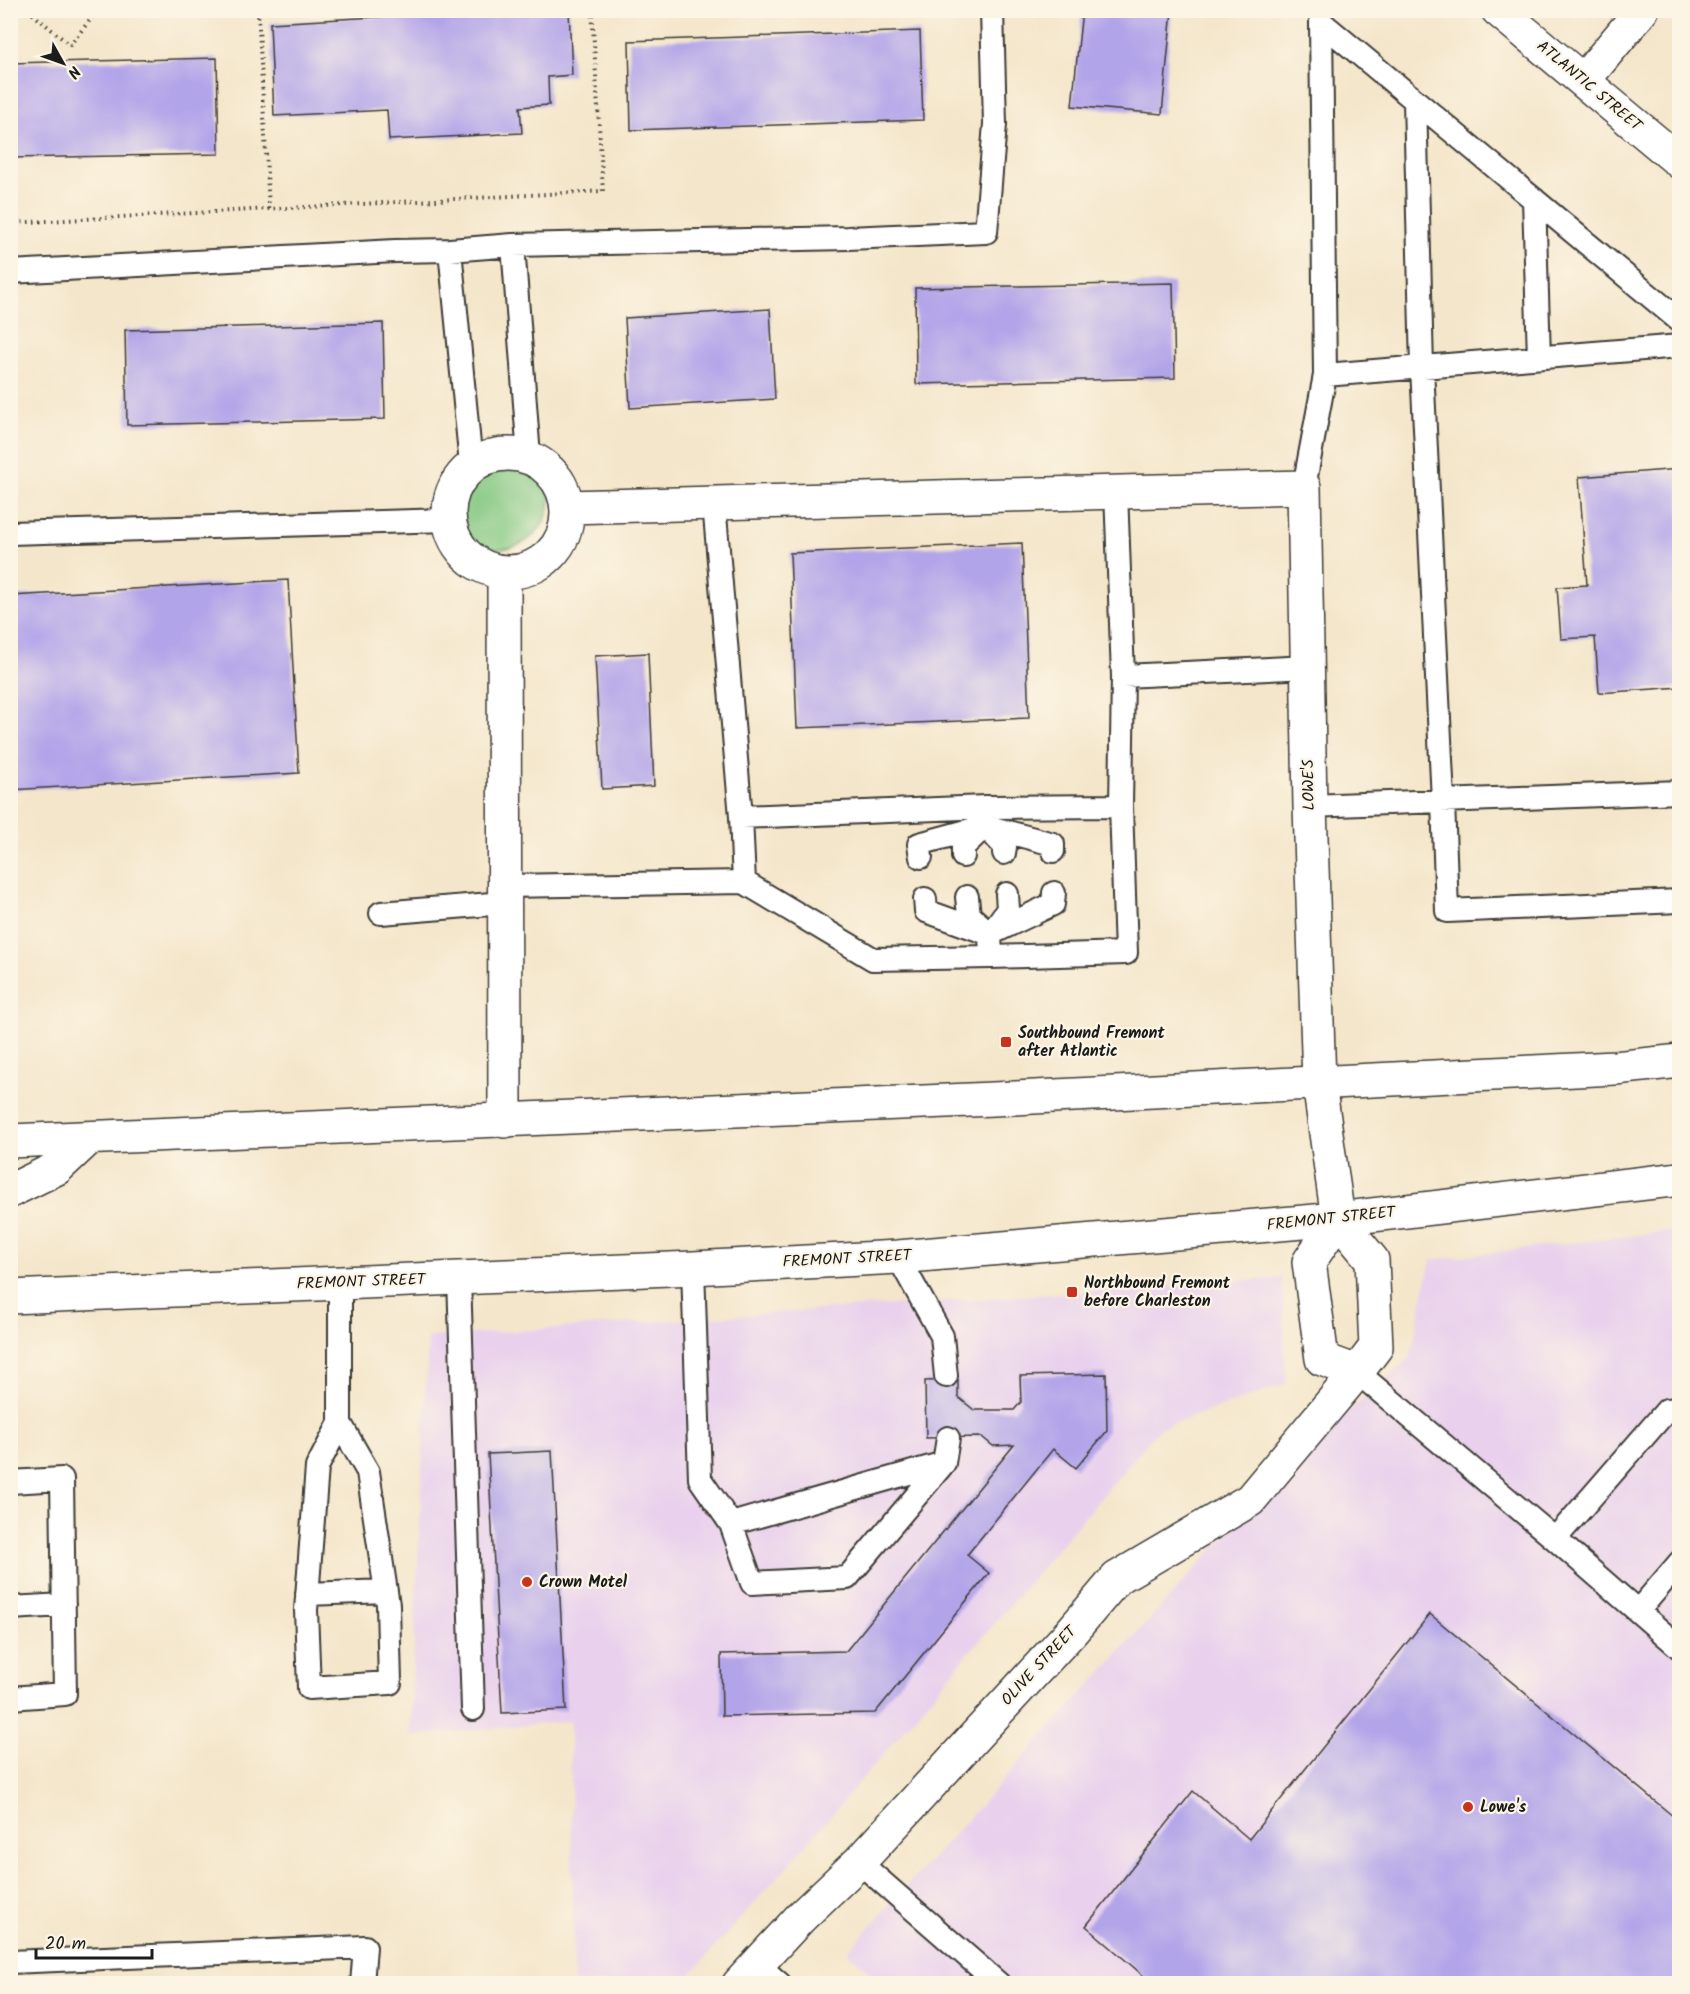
<svg xmlns="http://www.w3.org/2000/svg" width="1690" height="1994" font-family="Kalam,sans-serif">
  <style>
    .built { fill: #e9d1ed }
    .green { fill: #83c882; stroke: #50724f; stroke-width: 1.5 }
    .building { fill: #b2a4e9 }
    .lines { fill: none; stroke-linecap: round; stroke-linejoin: round }
    .lane-casing { stroke: #3c3a36; stroke-width: 26 }
    .street-casing { stroke: #3c3a36; stroke-width: 36 }
    .primary-casing { stroke: #3c3a36; stroke-width: 36 }
    .path { stroke: #3c3a36; stroke-width: 4; stroke-dasharray: 1.5 4.5; stroke-linecap: butt }
    .lane { stroke: #fff; stroke-width: 22 }
    .street { stroke: #fff; stroke-width: 33 }
    .primary { stroke: #fff; stroke-width: 33 }
    .poi-dot { fill: #c8321e; stroke: #fcf5e5; stroke-width: 2 }
    .labels { text-anchor: middle; dominant-baseline: central; stroke-width: 4.5; stroke-linejoin: round; paint-order: stroke }
    .street-label { font-size: 16px; fill: #1c1c1c; stroke: #fcf5e5 }
    .poi-label { font-size: 16px; font-weight: bold; fill: #1c1c1c; stroke: #fcf5e5; text-anchor: start }
  </style>
  <rect width="100%" height="100%" fill="#fcf5e5"/>
  <filter id="ink" filterUnits="userSpaceOnUse"><feTurbulence type="fractalNoise" baseFrequency=".0167" numOctaves="2"/><feDisplacementMap in="SourceGraphic" scale="12" xChannelSelector="R" yChannelSelector="G"/><feConvolveMatrix kernelMatrix="1 2 1 2 8 2 1 2 1" color-interpolation-filters="sRGB"/></filter>
  <filter id="wash" filterUnits="userSpaceOnUse"><feTurbulence type="fractalNoise" baseFrequency=".008" numOctaves="4" result="noise"/><feDisplacementMap in="SourceGraphic" scale="24" xChannelSelector="R" yChannelSelector="G"/><feGaussianBlur stdDeviation="1.35" result="paint"/><feColorMatrix in="noise" values="0 0 0 0 0 0 0 0 0 0 0 0 0 0 0 0 0 1.4 0 .05"/><feComposite in="paint" operator="in"/></filter>
  <g filter="url(#wash)">
    <rect width="100%" height="100%" fill="#f4e6ca"/>
    <path class="built" d="M1679,1230V1983L884,1984L847,1952L1300,1454L1410,1358L1431,1260Z
      M1282,1278L1286,1384L1160,1428L806,1845L683,1983H574L570,1721L410,1736L428,1337Z"/>
    <path class="green" d="M446 497a52 52 0 1 1 104 0a52 52 0 1 1-104 0Z"/>
    <g id="blocks">
      <path class="building" d="M501,10H569L572,75L548,77L549,105L520,107L522,133L389,140L387,110L274,116L270,23Z
        M1082,10H1172L1162,114L1072,106Z
        M920,31L923,120L631,130L629,41Z
        M217,58L219,154L10,158V63Z
        M1173,283L1175,378L916,384L915,288Z
        M770,309L775,399L630,408L625,318Z
        M383,323L385,419L127,425L125,330Z
        M1680,469V687L1599,693L1595,637L1561,639L1557,587L1587,585L1579,477Z
        M1022,543L1029,718L797,728L790,553Z
        M288,580L299,773L10,790V596Z
        M648,653L654,786L602,789L595,656Z
        M1106,1374L1107,1431L1076,1468L1053,1449L967,1555L989,1573L875,1713L722,1716L721,1654L846,1651L1014,1445L993,1446L982,1437L926,1438L925,1381L958,1380V1397L974,1410H1014L1021,1402L1020,1376Z
        M552,1451L566,1710L502,1713L488,1454Z
        M1430,1614L1680,1822V1984H1153L1086,1926L1193,1791L1249,1839Z"/>
    </g>
  </g>
  <g filter="url(#ink)">
    <use href="#blocks" fill-opacity="0" stroke="#3c3a36" stroke-width="1.5"/>
    <g class="lines">
      <defs>
        <path id="lane" d="M1321,22L1325,375L1680,346
          M1321,22L1680,321
          M1415,101L1422,367L1443,801L1447,911L1680,901
          M1534,199L1539,357
          M513,245L529,457
          M450,250L471,465
          M10,272L395,251L450,250L513,245L848,238L986,232L995,124L992,10
          M1304,487L1325,375
          M10,533L448,520
          M1123,676L1308,667
          M1310,806L1680,792
          M741,817L986,807
          M985,826L1005,847L1004,853
          M963,856V847L985,826L986,807L1121,806
          M921,857L919,844L985,826L1053,844V851
          M744,882L873,959L991,957L990,934L1008,909L1007,894
          M505,886L744,882L741,817L714,503
          M967,897L969,915L987,931
          M925,899L926,911L990,934L1053,904L1054,893
          M381,913L504,903
          M991,957L1126,953L1121,806L1123,676L1116,492
          M898,1257L942,1336L946,1376
          M693,1268L700,1479L731,1524L752,1583L847,1578L944,1463L731,1524
          M459,1278L473,1709
          M1357,1372L1555,1539L1680,1648
          M340,1423L368,1472L388,1605L390,1683L309,1688L306,1610L317,1467L340,1423V1283
          M944,1463L948,1438
          M10,1482L62,1479L65,1694L10,1698
          M1555,1539L1667,1410L1680,1409
          M307,1594L386,1591
          M10,1608L64,1605
          M1638,1611L1680,1562
          M859,1862L999,1984
          M10,1962L365,1947L362,1984
          M757,1964L780,1984"/>
        <path id="street" d="M1498,10L1680,162
          M1583,81L1642,10
          M449 513a59 59 0 1 1 118 0a59 59 0 1 1-118 0Z
          M567,507L1304,487L1310,806L1319,1083L1338,1219L1372,1260L1376,1347L1357,1372L1250,1500L1117,1578L1072,1631L859,1862L800,1918L739,1984
          M504,573L505,1121
          M1338,1219L1309,1262L1322,1359L1357,1372"/>
        <path id="primary" d="M10,1141L993,1099L1615,1068L1680,1061
          M10,1191L57,1168L89,1138
          M10,1297L693,1268L898,1257L1338,1219L1680,1179"/>
      </defs>
      <use href="#lane" class="lane-casing"/>
      <use href="#street" class="street-casing"/>
      <use href="#primary" class="primary-casing"/>
      <path class="path" d="M28,10L70,45L98,10
        M258,10L269,209
        M10,223L603,191L592,10"/>
      <use href="#lane" class="lane"/>
      <use href="#street" class="street"/>
      <use href="#primary" class="primary"/>
    </g>
  </g>
  <g class="poi-dot">
    <rect x="1000" y="1036" width="12" height="12" rx="3"/>
    <rect x="1066" y="1286" width="12" height="12" rx="3"/>
    <circle cx="527" cy="1582" r="6"/>
    <circle cx="1468" cy="1807" r="6"/>
  </g>
  <g class="labels">
    <g class="street-label">
      <text transform="translate(1589 86) rotate(40)">ATLANTIC STREET</text>
      <text transform="translate(1309 785) rotate(-91)">LOWE'S</text>
      <text transform="translate(1331 1219) rotate(-6)">FREMONT STREET</text>
      <text transform="translate(847 1259) rotate(-3)">FREMONT STREET</text>
      <text transform="translate(361 1282) rotate(-2)">FREMONT STREET</text>
      <text transform="translate(1039 1666) rotate(-47)">OLIVE STREET</text>
    </g>
    <g class="poi-label">
      <text x="1018" y="1033">Southbound Fremont<tspan x="1018" dy="18">after Atlantic</tspan></text>
      <text x="1084" y="1283">Northbound Fremont<tspan x="1084" dy="18">before Charleston</tspan></text>
      <text x="539" y="1582">Crown Motel</text>
      <text x="1480" y="1807">Lowe's</text>
    </g>
  </g>
  <rect width="1690" height="1994" fill="none" stroke="#fcf5e5" stroke-width="36"/>
  <g transform="translate(63 63) rotate(130)" stroke="#fcf5e5" stroke-width="4.5" paint-order="stroke">
  <path d="M0-4.5L10 22L0 15L-10 22Z" fill="#1c1c1c"/>
  <text y="-9" font-size="16" font-weight="bold" text-anchor="middle" fill="#1c1c1c">N</text>
  </g>
  <path d="M36 1949v9h116v-9" fill="none" stroke="#1c1c1c" stroke-width="3"/>
  <text x="45" y="1949" font-size="18" fill="#1c1c1c" stroke="#fcf5e5" stroke-width="4.5" paint-order="stroke">20 m</text>
</svg>
